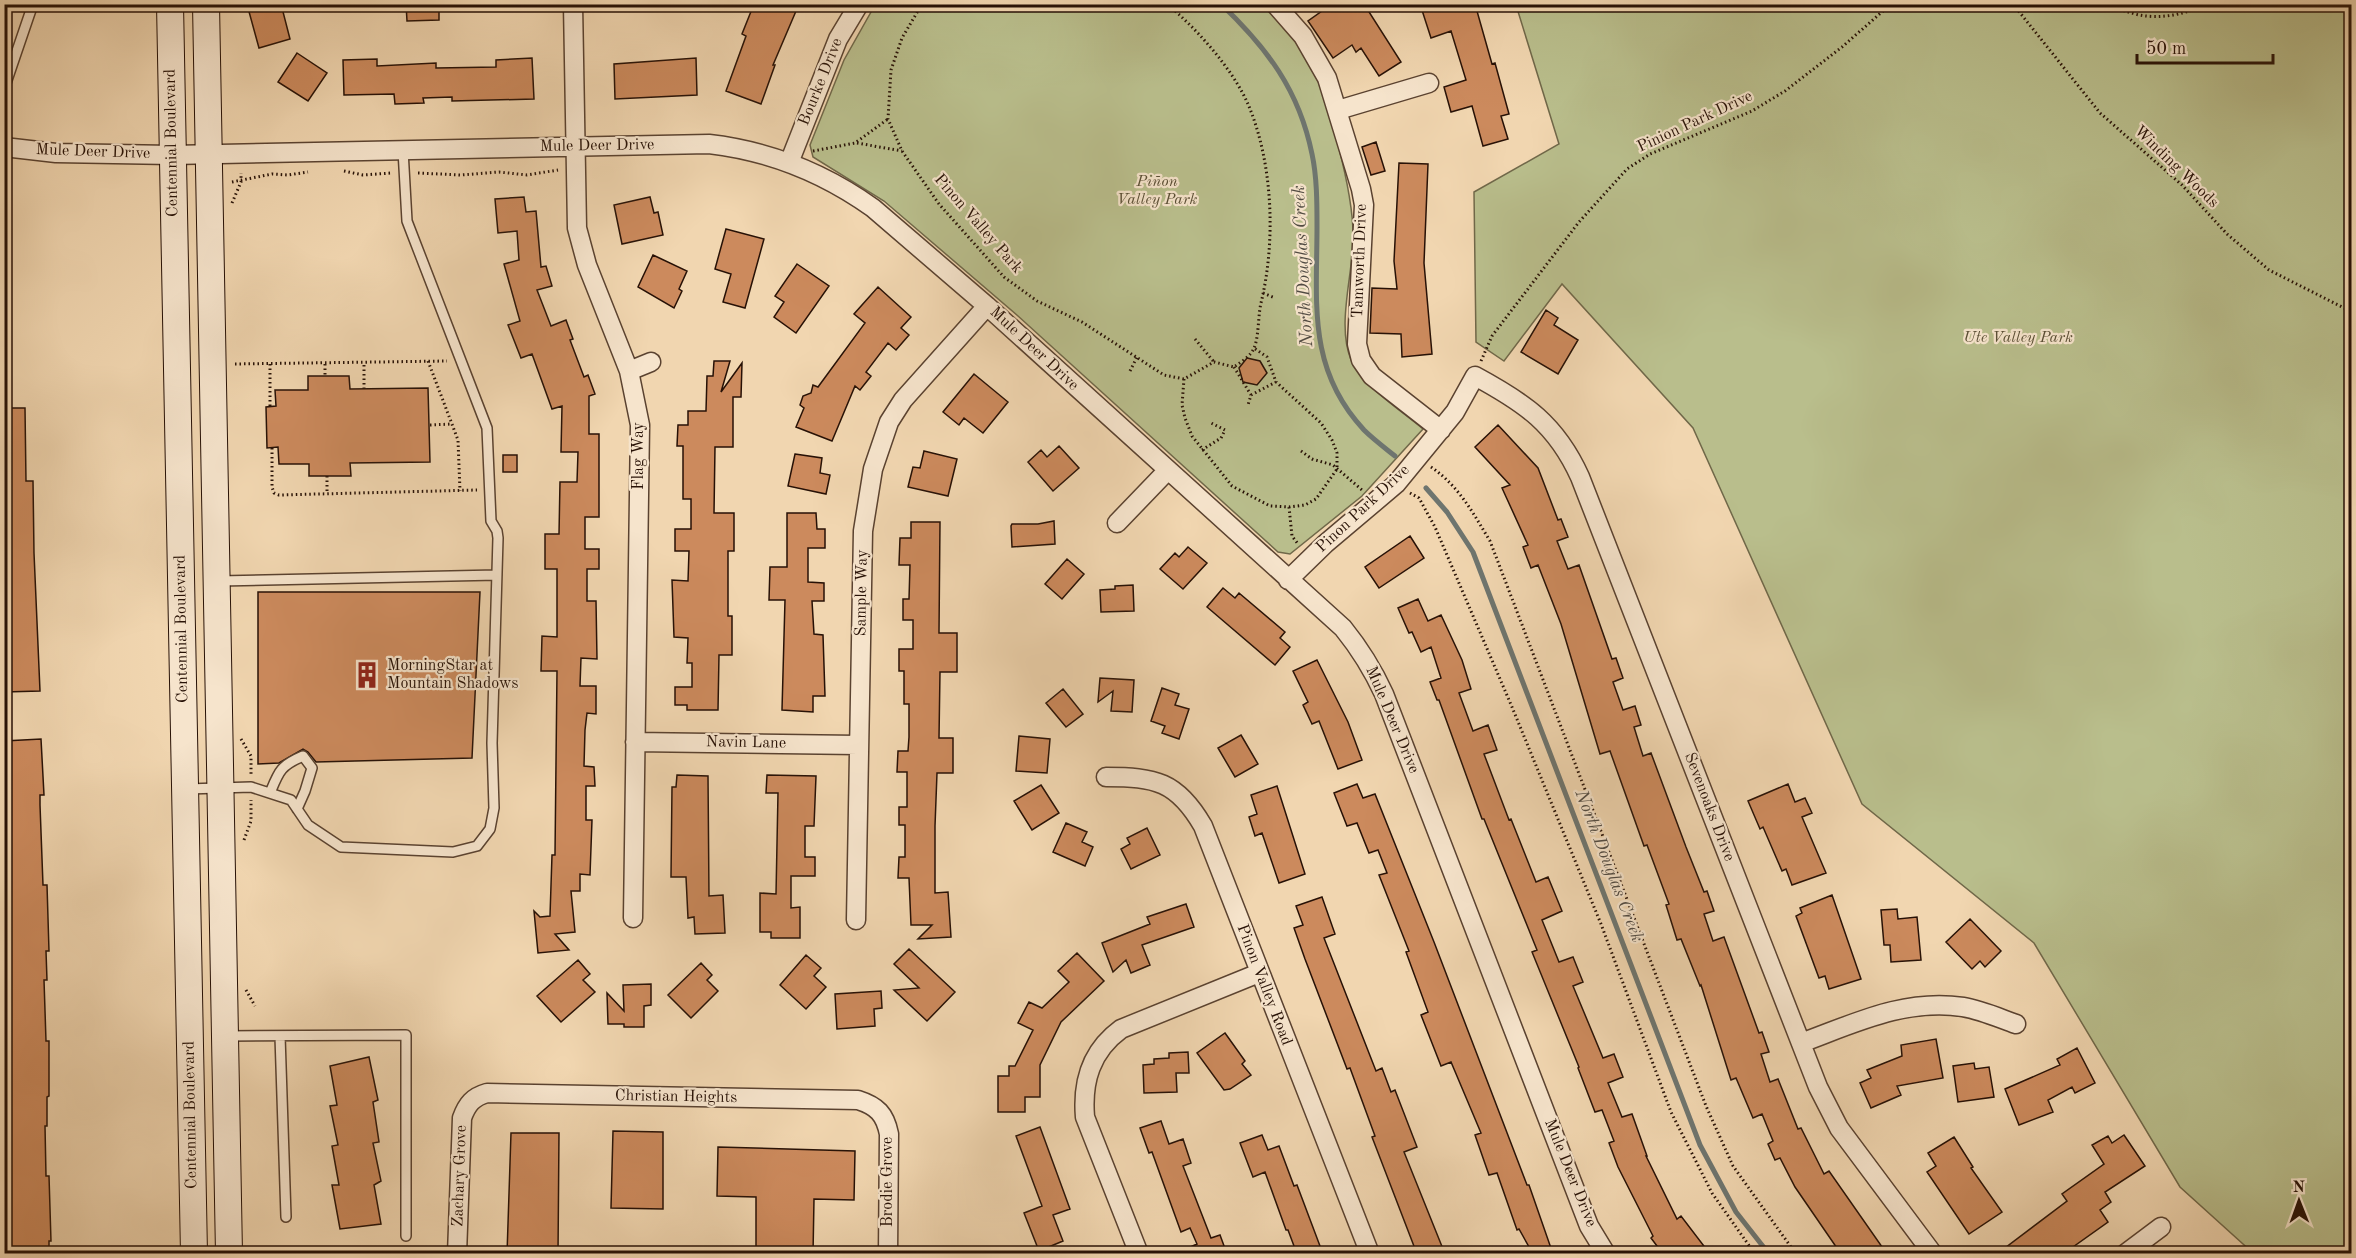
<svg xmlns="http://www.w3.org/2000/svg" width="2356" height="1258" font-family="'Old Standard TT',serif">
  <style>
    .green { fill: #b9be8c; stroke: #706849; stroke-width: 1.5 }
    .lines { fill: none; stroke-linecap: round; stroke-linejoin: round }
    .stream { stroke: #6e756f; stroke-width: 5 }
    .building { fill: #cc8a5d; stroke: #271106; stroke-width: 1.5 }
    .service-casing { stroke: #5a4230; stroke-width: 12 }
    .minor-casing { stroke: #5a4230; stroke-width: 21 }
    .secondary-casing { stroke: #271106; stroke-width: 28 }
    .path { stroke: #271106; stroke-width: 3; stroke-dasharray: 1.5 3; stroke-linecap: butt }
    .service { stroke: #f6e4cc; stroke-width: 9 }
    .minor { stroke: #f6e4cc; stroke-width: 18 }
    .secondary { stroke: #f6e4cc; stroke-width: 26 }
    .labels { text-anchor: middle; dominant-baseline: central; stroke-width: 4.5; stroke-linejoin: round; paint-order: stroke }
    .street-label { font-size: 16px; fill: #271106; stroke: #f6e4cc }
    .park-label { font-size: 16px; font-style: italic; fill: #5a4e35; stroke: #f6e4cc }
    .poi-label { font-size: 16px; fill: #271106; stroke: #f6e4cc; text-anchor: start }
    .water-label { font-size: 18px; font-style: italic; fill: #514b43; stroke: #f6e4cc }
  </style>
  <rect width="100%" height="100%" fill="#f1d6b0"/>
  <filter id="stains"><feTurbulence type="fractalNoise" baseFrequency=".00333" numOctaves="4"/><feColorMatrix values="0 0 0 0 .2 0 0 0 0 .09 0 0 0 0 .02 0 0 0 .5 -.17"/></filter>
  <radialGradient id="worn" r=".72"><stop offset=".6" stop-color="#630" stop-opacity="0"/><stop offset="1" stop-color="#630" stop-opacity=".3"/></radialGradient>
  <path class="green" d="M875,5H1263C1277,19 1293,36 1304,53C1328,90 1355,199 1353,242C1352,278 1337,326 1351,360C1361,385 1402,411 1423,429L1362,496L1290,554L1278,552L1018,316L884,201L813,157L810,145L844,60Z
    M1516,5H2351V1253H2253L2180,1187L2034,943L1862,804L1693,428L1562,284L1504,361L1476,342L1474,192L1559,144Z"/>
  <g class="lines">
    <path class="stream" d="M1221,4C1267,48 1299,90 1312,154C1317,177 1317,203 1317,227C1317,303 1307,369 1364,430C1373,439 1385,448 1395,456
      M1426,488L1447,512L1473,552L1700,1145L1736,1212L1769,1254"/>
  </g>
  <path class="building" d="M260,4H281L290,39L259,48L248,8Z
    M406,4H439V20L407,21Z
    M754,4H799L773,65H775L761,104L726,91L746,36L742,34Z
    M1332,4H1364L1401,62L1379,76L1361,48L1356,52L1352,45L1333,58L1308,21Z
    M1420,4H1475L1492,64L1495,63L1509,114L1501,116L1508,139L1483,146L1472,106L1451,112L1444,87L1466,80L1451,31L1431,38Z
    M297,53L327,73L308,101L278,82Z
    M532,58L534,99L452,101V97L423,98L424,103L395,104L394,94L344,95L343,60L377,59V66L436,63V68L496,67V60Z
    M696,58L697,95L615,99L614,64Z
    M1376,142L1385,171L1371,175L1362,147Z
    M1399,163L1428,164L1424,263L1432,354L1402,357L1401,334L1370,333L1372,288L1397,289L1394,261Z
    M524,197L526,212L536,211L541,267L546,266L552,286L537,290L551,326L566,320L573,339L570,340L584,377L588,375L595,394L589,396V434H599V517H585V549H599V569H587V601H596L597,659L581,658L580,686H596V714L587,713L585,730L584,766L594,767L595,786H586V820H592L590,875L580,874V891H571L575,932L555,934L569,950L538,953L534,911L540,917L550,916L552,855H555L557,671H541L542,636L557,637V569H545V534H559L560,482H577L578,452H561L562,406L552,409L532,354L521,358L508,325L520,321L504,264L519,260L517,231L498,233L495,199Z
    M650,197L654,213L658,212L663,235L622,244L614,205Z
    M726,229L764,239L745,308L723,302L731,274L715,269Z
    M653,255L687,271L679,289L682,291L674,308L638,287Z
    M797,264L829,286L796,333L774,317L784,302L775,296Z
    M878,287L911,317L901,328L909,335L896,350L888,343L866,372L871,376L860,390L855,386L832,441L796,427L804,408L800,405L803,396L811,393L813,385L818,387L865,323L854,314Z
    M1546,310L1558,318L1554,325L1578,340L1558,374L1521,352Z
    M1247,358L1260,361L1267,373L1257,385L1243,382L1239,368Z
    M714,361H730L721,392L742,363L741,397H733V447H715L714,513H734V551H728V616H732V655H719L718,710H687V705H675V687H692V663H687L688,638L674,637L672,580L688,581L689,551H675V529H691V499H683V446H677L678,425H688V411H706L707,376H713Z
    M974,374L1008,402L983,433L964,418L959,425L943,412Z
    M308,376H349L350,389L428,388L430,462L350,463L351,476H309V464H279L278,447L267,448L266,407L276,406L275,390H308Z
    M4,408H25L26,481H33L34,553L40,691L4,692Z
    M1498,425L1538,468L1558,520L1561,519L1568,537L1557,541L1568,569L1579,565L1612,659L1616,658L1623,678L1613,682L1623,710L1635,706L1641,725L1634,727L1643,756L1651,753L1686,847L1704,892L1707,891L1714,911L1704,914L1713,941L1724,937L1759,1033L1762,1032L1769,1052L1761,1054L1770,1082L1778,1079L1798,1129L1801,1128L1824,1174L1829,1171L1887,1254H1841L1795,1187L1780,1158L1775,1160L1768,1144L1773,1141L1762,1114L1753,1118L1736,1078L1731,1080L1701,985L1700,986L1681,939L1677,940L1666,905L1669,904L1647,845L1644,846L1610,751L1600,754L1561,624L1538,565L1531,568L1523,547L1528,545L1502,488L1510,485L1475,447Z
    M1059,446L1079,468L1053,491L1028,462L1041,450L1047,457Z
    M924,451L957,459L948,496L908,487L913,467L920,468Z
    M795,454L822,458L820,473L830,475L826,494L788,486Z
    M503,455H517V472H503Z
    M787,513H816L817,529H825V548H808V582L824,583V601H812L814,634L823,635L825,696H813V712L782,710L785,600H769L770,567H787Z
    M1054,521L1055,544L1012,547L1011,526L1012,524H1038Z
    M911,522H940L939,633H957V672H940L939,738H953V773H937L935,826V893L948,892L951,937L918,939L932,925H911L909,878H898L899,857H905V825H899V807H907V772H897L898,751H908L909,737V704H904V671H899V649H913V620H903V599H909L910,565H899L900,538H911Z
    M1410,536L1424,558L1379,588L1365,567Z
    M1188,547L1207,563L1183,589L1160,569L1175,553L1179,557Z
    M1067,559L1084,574L1062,599L1045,584Z
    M1133,585L1134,611L1101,612L1100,590L1115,589V586Z
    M1223,588L1235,598L1239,593L1285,632L1280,638L1290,647L1275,665L1207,607Z
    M258,592H480L472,758L316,762L308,752L303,749L279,763L258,764Z
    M1418,599L1428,621L1441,615L1462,660L1471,689L1459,693L1473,731L1488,725L1497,750L1484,754L1509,820L1511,819L1536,882L1548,877L1562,911L1542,920L1559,962L1573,957L1583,982L1573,986L1603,1058L1614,1054L1623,1077L1608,1083L1622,1117L1632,1114L1647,1156H1646L1677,1219L1681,1216L1710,1254H1663L1651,1238L1653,1236L1618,1167L1609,1143L1614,1141L1602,1110L1595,1112L1578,1068L1579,1067L1532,952L1537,950L1484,819H1482L1439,700H1437L1430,682L1441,678L1431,647L1421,652L1412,632L1409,633L1398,608Z
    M1317,660L1348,722L1362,760L1338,769L1319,721L1312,724L1303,705L1308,702L1293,671Z
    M1100,678L1134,680L1132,712L1111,711L1113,691L1098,702Z
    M1162,688L1179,694L1175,705L1189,709L1179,739L1162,733L1165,726L1151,721Z
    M1063,689L1083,714L1066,727L1046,703Z
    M1241,735L1258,764L1235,777L1218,748Z
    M1019,736L1050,739L1047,773L1016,771Z
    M41,739L44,795H40V805L43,885H47L49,951H46L47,980H44L46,1041H49V1096L47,1097V1126H45L46,1176H49L51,1241H49V1254H4V741Z
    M677,775L708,776L709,896L723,895L725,933L695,934L694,917L688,918L686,877H671L672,787H676Z
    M767,775L816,776L814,826H805V857H815V876H791V908L800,907V938H771V932H760V893L776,894L778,793H766Z
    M1357,784L1363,798L1375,794L1434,942L1527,1185H1529L1553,1254H1533L1519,1229L1517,1230L1497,1173L1489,1175L1475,1135L1481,1133L1451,1062L1441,1066L1421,1015L1428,1012L1406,952L1409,951L1379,875L1387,873L1378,850L1369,853L1357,823L1347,826L1334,793Z
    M1788,784L1795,802L1805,798L1812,813L1802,817L1826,873L1792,885L1786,869L1782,871L1763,827L1760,829L1748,801Z
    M1041,785L1059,813L1032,830L1014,801Z
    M1277,786L1305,874L1279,883L1262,833L1255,836L1249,817L1257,814L1251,795Z
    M1066,823L1087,832L1082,842L1093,847L1085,866L1053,852Z
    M1147,828L1160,855L1131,869L1121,849L1130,844L1127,838Z
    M1832,895L1861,979L1829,989L1825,976L1819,978L1796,916L1802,913L1800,908Z
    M1322,897L1335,934L1324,938L1376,1071L1382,1068L1391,1092L1395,1090L1417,1147L1404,1152L1445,1254H1417L1372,1137L1375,1136L1350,1068L1347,1069L1305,959L1294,928L1303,925L1296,906Z
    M1186,904L1194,927L1142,945L1150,965L1131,973L1126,960L1113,972L1102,943L1150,924L1147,917Z
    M1897,909L1898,919L1917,917L1921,960L1891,962L1890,945H1884L1881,910Z
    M1970,919L2001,951L1985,967L1980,961L1972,969L1946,942Z
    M909,949L955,992L927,1021L894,990L919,988L894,964Z
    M1077,953L1104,981L1061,1022L1040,1065V1097H1025V1112H998V1076H1009V1066H1015L1033,1030L1018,1023L1029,1002L1042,1008L1069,982L1058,971Z
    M806,955L821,968L814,976L826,987L806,1009L780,985Z
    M578,960L590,974L583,980L595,992L561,1022L537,996Z
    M701,963L712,975L707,980L718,991L691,1018L668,995Z
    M651,984V1005L644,1006V1027H624V1024H608L607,993L624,1011L623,985Z
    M881,991L882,1008L874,1009L875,1026L837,1029L835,994Z
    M1225,1033L1245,1061L1242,1064L1251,1075L1230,1089L1224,1090L1197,1053Z
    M1936,1039L1943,1078L1897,1086L1901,1095L1871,1108L1860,1083L1871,1078L1867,1070L1902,1056L1901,1045Z
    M2077,1048L2095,1083L2075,1093L2072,1087L2048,1100L2053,1112L2019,1125L2005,1089L2060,1065L2057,1059Z
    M1188,1052L1189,1073H1176L1177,1092L1144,1093L1143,1065L1154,1064V1059L1169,1058V1053Z
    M369,1057L378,1100L373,1102L379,1142L373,1143L381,1181L374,1185L381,1224L340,1229L332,1185H339L332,1146L338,1145L330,1106L337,1105L330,1066Z
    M1974,1063L1975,1069L1989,1067L1994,1097L1958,1102L1953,1066Z
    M1161,1121L1169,1144L1183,1139L1191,1163L1183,1166L1211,1238L1220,1235L1227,1254H1175L1197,1244L1190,1228L1181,1232L1152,1152L1149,1153L1140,1128Z
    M1040,1127L1070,1209L1053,1215L1063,1241L1039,1251L1024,1213L1042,1206L1016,1136Z
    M613,1131L663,1132V1209L611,1208Z
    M511,1133H559L558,1254H507Z
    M1262,1135L1268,1150L1279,1146L1294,1186L1297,1185L1323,1254H1297L1288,1230H1286L1265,1172L1253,1177L1240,1143Z
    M2124,1135L2145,1166L2105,1192L2111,1202L2100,1210L2108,1222L2063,1254H1997L2067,1201L2062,1194L2104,1164L2092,1145L2108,1136L2112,1143Z
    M1954,1137L1973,1167L1971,1168L2002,1212L1969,1234L1927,1172L1936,1166L1928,1153Z
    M718,1147L855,1151L854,1200L814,1199L813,1254H756V1197L717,1196Z"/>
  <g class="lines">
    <defs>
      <path id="service" d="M4,89L33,4
        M219,581L497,575
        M187,789L251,787L291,800L308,825L341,847L453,852L477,846L490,829L494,808L492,743L498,538L497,531L491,521L487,428L407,221L403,150
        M270,793C279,771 280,766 303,756L312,768L305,791L297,809
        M227,1036L406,1035V1236
        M280,1036L286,1217"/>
      <path id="minor" d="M573,4L577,228L587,265L629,371L640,425L633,918
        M1275,4L1303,36L1327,78L1361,189L1364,205L1357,344L1361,360L1372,376L1441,430
        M1338,110L1429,83
        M4,147L56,153L172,155L709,144C769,151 824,173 873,208L987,306L1343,628C1360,649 1373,670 1384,694L1589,1226L1606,1254
        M789,163L838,39L859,4
        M629,371L651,362
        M1117,523L1167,471
        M1288,580L1325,544L1396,484L1455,412L1475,376C1525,403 1556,424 1580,477L1818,1087L1839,1128L1933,1254
        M635,742L858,745
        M1106,777C1155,777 1177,781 1203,826L1370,1254
        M856,920L863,531L873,469L889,422L903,400L987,306
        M1801,1043C1853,1024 1905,998 1963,1007C1981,1010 1999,1018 2016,1024
        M457,1254L462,1118C467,1104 473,1097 487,1093L858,1100C877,1106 885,1114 889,1134L888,1254
        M1139,1254L1085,1117C1082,1081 1091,1051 1121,1029L1259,973
        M2125,1254L2161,1227"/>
      <path id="secondary" d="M170,4L194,1254
        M206,4L229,1254"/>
    </defs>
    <use href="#service" class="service-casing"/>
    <use href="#minor" class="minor-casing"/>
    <use href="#secondary" class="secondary-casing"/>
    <path class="path" d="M922,4L902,38L891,70L888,119L902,151L939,204L1004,277L1037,301L1082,322L1164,375L1184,379L1214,362L1234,367C1241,362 1251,356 1254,348C1259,337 1258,315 1261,303C1276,241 1273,163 1248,104C1232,68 1197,29 1167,4
      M2013,4L2100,113L2182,185L2227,234L2269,270L2352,312
      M2102,4C2115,7 2126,12 2139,15C2160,19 2186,15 2204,4
      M857,143L902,151
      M813,151L855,143L888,119
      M344,171L363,175L391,173
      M418,173L461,175L499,172L527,175L558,170
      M232,182L272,174L288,175L308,172
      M232,203L241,182V173
      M1263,293L1275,298
      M1195,339L1214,362
      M428,361L458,440L460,491
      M1481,361L1492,336L1579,222L1627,169L1650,154L1752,111L1785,91L1842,47L1891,4
      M235,364L447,361
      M270,364V406
      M325,364V376
      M1234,367L1251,395L1248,405
      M1130,371L1137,357
      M1184,379L1182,405L1185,418L1192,436L1232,486L1270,506L1289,507L1305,505L1316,499L1337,469V453L1332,440L1321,423L1276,382L1267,357L1254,348
      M364,389V363
      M1251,395L1276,382
      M430,425L452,424
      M272,448V487L274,493L279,495L477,490
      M1202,450L1221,438L1225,430L1211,423
      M1301,451L1312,459L1333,465L1362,490
      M1431,467C1459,486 1473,513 1490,541L1706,1106L1733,1166L1796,1254
      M327,476V494
      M1410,493L1419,498L1435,527L1512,707L1601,924L1671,1112L1712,1193L1755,1254
      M1289,507L1292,536L1298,544
      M241,739L251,756V775
      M244,840L251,821V800
      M246,990L255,1006"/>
    <use href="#service" class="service"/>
    <use href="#minor" class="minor"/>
    <use href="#secondary" class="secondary"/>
  </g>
  <defs>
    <symbol id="building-bare" viewBox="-9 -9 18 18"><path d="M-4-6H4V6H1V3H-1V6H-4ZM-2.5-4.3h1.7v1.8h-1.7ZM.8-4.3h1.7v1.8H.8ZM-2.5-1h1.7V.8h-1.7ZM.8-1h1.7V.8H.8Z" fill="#8f2418" stroke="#f6e4cc" stroke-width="2.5" paint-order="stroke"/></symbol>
  </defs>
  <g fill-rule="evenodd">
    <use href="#building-bare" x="348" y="656" width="38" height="38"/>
  </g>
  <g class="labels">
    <g class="street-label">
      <text transform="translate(821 82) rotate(-68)">Bourke Drive</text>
      <text transform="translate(1695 122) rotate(-25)">Pinion Park Drive</text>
      <text transform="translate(172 143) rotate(-91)">Centennial Boulevard</text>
      <text transform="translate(597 146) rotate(-1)">Mule Deer Drive</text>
      <text transform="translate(93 152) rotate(2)">Mule Deer Drive</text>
      <text transform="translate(2176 167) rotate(44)">Winding Woods</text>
      <text transform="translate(978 224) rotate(49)">Pinon Valley Park</text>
      <text transform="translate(1360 261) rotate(-88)">Tamworth Drive</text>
      <text transform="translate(1034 349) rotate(43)">Mule Deer Drive</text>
      <text transform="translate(639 456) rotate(-90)">Flag Way</text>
      <text transform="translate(1363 509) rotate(-43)">Pinon Park Drive</text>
      <text transform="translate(862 593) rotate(-89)">Sample Way</text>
      <text transform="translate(182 629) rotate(-91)">Centennial Boulevard</text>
      <text transform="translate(1392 720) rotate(67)">Mule Deer Drive</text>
      <text transform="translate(746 743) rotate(1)">Navin Lane</text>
      <text transform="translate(1709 807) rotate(69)">Sevenoaks Drive</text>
      <text transform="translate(1264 985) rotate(69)">Pinon Valley Road</text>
      <text transform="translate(676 1097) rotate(1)">Christian Heights</text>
      <text transform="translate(191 1115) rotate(-91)">Centennial Boulevard</text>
      <text transform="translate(1570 1173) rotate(68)">Mule Deer Drive</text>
      <text transform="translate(460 1176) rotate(-88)">Zachary Grove</text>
      <text transform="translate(888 1182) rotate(-90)">Brodie Grove</text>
    </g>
    <g class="park-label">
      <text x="1157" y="182">Piñon<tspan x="1157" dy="18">Valley Park</tspan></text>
      <text x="2018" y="338">Ute Valley Park</text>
    </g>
    <g class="poi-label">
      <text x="387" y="666">MorningStar at<tspan x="387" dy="18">Mountain Shadows</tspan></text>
    </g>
    <g class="water-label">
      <text transform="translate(1303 266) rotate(-93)">North Douglas Creek</text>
      <text transform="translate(1609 866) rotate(69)">North Douglas Creek</text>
    </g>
  </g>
  <rect width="2356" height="1258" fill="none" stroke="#f1d6b0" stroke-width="24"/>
  <rect x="6" y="6" width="2344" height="1246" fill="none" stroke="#271106" stroke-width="3"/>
  <rect x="12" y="12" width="2332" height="1234" fill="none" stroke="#271106" stroke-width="1.5"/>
  <g transform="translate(2299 1201) rotate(359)" stroke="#f6e4cc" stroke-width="4.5" paint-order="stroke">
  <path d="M0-4.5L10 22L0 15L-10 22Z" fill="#271106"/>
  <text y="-9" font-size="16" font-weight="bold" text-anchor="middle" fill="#271106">N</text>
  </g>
  <path d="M2137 54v9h136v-9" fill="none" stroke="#271106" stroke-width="3"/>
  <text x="2146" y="54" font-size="18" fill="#271106" stroke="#f6e4cc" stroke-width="4.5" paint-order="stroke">50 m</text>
  <rect width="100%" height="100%" filter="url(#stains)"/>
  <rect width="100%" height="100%" fill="url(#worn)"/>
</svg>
